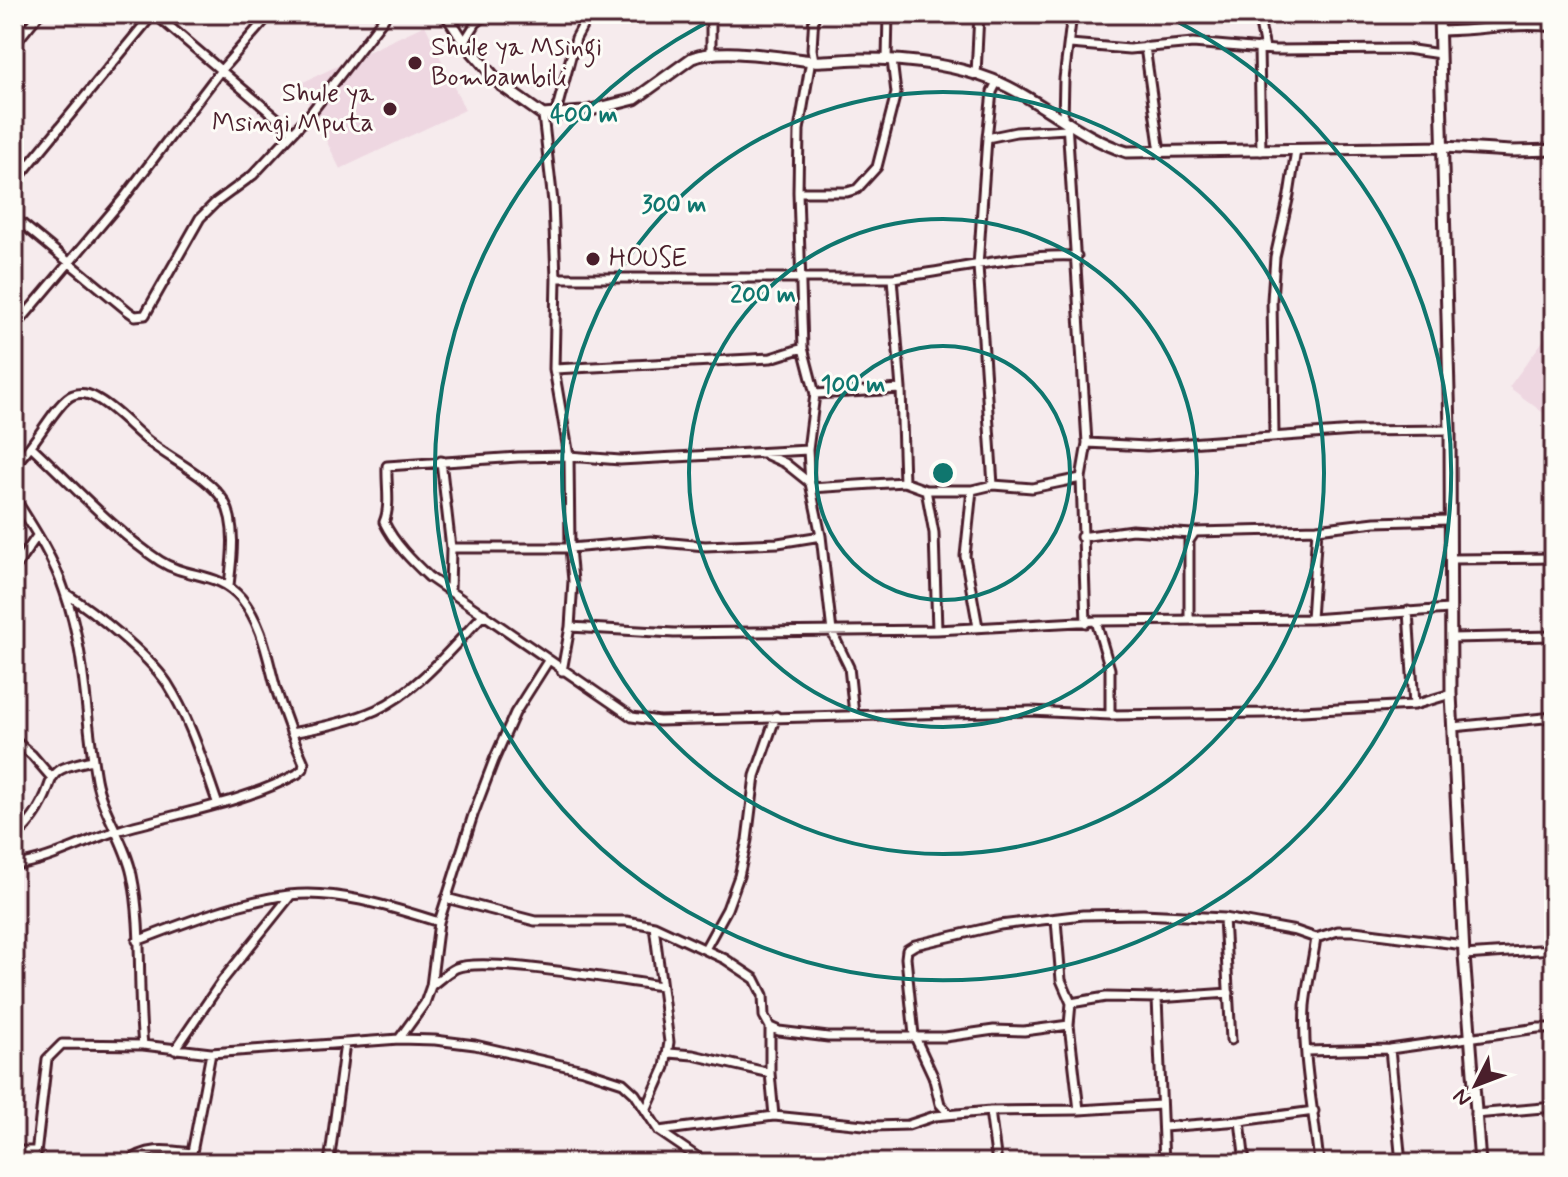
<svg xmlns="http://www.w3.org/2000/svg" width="1568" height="1177" font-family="Mynerve,sans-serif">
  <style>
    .built { fill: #eed7e1 }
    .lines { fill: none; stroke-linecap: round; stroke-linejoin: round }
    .minor-casing { stroke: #4a1f2b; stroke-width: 13 }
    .tertiary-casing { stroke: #4a1f2b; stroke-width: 15 }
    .minor { stroke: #fdfcf7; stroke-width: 7 }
    .tertiary { stroke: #fdfcf7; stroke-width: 9 }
    .ring { fill: none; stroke: #0f766e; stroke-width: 4 }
    .poi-dot { fill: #4a1f2b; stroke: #fdfcf7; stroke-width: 3 }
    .labels { text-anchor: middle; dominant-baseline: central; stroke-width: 6; stroke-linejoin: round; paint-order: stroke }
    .poi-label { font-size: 26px; fill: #4a1f2b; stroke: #fdfcf7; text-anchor: start }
    .centre { fill: #0f766e; stroke: #fdfcf7; stroke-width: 4 }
    .ring-label { font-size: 24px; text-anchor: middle; font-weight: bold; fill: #0f766e; stroke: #fdfcf7; stroke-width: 6; stroke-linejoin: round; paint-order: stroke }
  </style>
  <rect width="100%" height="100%" fill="#f6ebed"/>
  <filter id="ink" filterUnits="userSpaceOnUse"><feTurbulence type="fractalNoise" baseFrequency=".0125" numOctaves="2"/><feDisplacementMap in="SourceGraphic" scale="16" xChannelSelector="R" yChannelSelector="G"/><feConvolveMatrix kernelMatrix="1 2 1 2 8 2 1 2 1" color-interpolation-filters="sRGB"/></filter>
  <g filter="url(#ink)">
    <path class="built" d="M425,25L465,110L340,169L299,84Z
      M1554,326V421L1509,387Z"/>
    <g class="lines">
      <defs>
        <path id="minor" d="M155,14L293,132
          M814,14L812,49L814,61
          M1258,14L1265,49
          M1439,31C1477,31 1516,22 1554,27
          M464,42L476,23L487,14
          M1070,44L1129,49L1193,43L1274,50L1406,49L1440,54
          M14,45L39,14
          M1145,47L1160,152
          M1259,48L1261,151
          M711,53V14
          M887,59L888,14
          M811,60L799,130L798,192L803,348L815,394L808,450L810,483L821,536L832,632L849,667L854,714
          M976,74L979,14
          M543,115L553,202L556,278L554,369L569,456L570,548L573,581L570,627L562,671
          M555,116L576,38L589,14
          M1063,120L1064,79L1072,14
          M1067,122L1087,443L1081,478L1086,623
          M987,138L1016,132L1067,129
          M14,183L153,14
          M798,192H847L857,189L877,167L896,93L892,60
          M14,217L128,311L135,316L145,315L200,218L215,203L253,175L310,114L387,14
          M556,278H892C954,271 1015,253 1077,256
          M892,278L901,389L904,482
          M14,328L123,199L221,70L270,14
          M554,369L771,358L803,348
          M815,394L901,389
          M1274,435L1272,300L1275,257L1289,195L1296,150
          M1087,443L1147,446L1354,431L1450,430
          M808,450L620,460L569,456L518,457L387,466C386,484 391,506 384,522C394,543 412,561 429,577L632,717L659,721L1031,711L1110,715L1264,713L1414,705L1451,694
          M765,454L785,463L810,483
          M441,461L451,548L450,592
          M14,464C34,449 57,400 73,395C81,392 89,394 96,398C117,409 133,430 152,444C175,462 208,476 224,501C237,524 232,560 229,585
          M993,485L978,266L987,138L992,92L997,82
          M811,488L904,482L926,490H972L993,485L1032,488L1081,478
          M926,490L934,533L937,630
          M972,490L965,556L978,627
          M14,497C33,527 54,559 65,593C86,653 85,717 96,779C102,812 125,841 132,875C143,927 137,990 143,1045
          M1081,537L1132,530L1192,534
          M451,548H570L651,541L705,546L778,543L821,536
          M1451,559L1554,558
          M14,569L37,536
          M65,593C95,612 147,654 167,683C190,719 203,762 217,802
          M1408,611L1414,705
          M1189,619V541L1195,532L1317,529L1375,522L1449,520
          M1311,619L1317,529
          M1096,621L1110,669V715
          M570,627L674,633L937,630L1096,621L1311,619L1449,609
          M1451,638L1554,636
          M1453,727L1554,717
          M291,733C320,728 349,722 376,710C419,690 451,648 484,614
          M14,740L32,755L51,777
          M14,841C20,832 28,825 34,816C61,778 36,771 93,760
          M14,865C50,861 85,840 120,830C178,813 243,803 297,774L303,769L304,763C293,739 284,714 276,689C267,657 263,625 241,598C218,571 188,579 160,561C113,530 73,485 32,447
          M446,898L535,921H626L654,926L725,959L755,979L763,995L764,1016L770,1027L779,1031L828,1037H945L994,1030L1024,1031L1069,1025L1071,1003L1061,980L1056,920
          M1224,918L1231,1040
          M1316,938C1313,960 1307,984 1305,1006C1302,1058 1314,1111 1319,1163
          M137,941C186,922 237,902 289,895C337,889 394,908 439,922
          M705,949L727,909L739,876L747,840L755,776L776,716
          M1464,955L1554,949
          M431,986C439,980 447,972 456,968C485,956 623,981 661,986
          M1157,998L1164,1163
          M1071,1003L1106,997L1157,998L1229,993
          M1069,1025L1079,1110
          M770,1027V1073L774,1116
          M399,1039L425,1003L431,986L439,922L473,815L494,760L515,713L548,661
          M1390,1049L1401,1163
          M175,1050L222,981L291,895
          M1306,1051L1390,1049L1538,1028H1554
          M669,1053L693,1055L770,1073
          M646,1110L665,1067L669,1042L654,926
          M990,1111L997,1163
          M949,1114L940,1104L933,1076L914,1035L906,958L907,950L915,945L1000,925L1083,915L1143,914L1224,918L1296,931L1316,938L1338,931H1354L1464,945
          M1475,1114L1554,1107
          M1240,1121L1245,1163
          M1164,1127L1240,1121L1314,1111
          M659,1131L774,1116L874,1126L908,1125L935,1116L990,1111L1079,1110L1161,1105
          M14,1151H36
          M35,1163L47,1059L62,1044L143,1045L211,1053L399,1039L435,1040L475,1045L583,1070L623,1083L635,1094L659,1131L706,1163
          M127,1163C147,1146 168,1150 192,1153
          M190,1163L211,1053
          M329,1163L345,1043"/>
        <path id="tertiary" d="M446,14L464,42L502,86L543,115L583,112L635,99L692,58C723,46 780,58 813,61C829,62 846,59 862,59C906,59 952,64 993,80C1040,99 1078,137 1127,152L1444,147L1511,151L1554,150
          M1439,14L1450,430L1451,694L1464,955L1480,1163"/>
      </defs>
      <use href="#minor" class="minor-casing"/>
      <use href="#tertiary" class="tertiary-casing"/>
      <use href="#minor" class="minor"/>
      <use href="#tertiary" class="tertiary"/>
    </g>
  </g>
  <g class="ring">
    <circle cx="943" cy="473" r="127"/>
    <circle cx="943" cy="473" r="254"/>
    <circle cx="943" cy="473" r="381"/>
    <path d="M1162 14A508 508 0 1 1 724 14"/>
  </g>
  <g class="poi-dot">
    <circle cx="415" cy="63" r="8"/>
    <circle cx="390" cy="109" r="8"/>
    <circle cx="593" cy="259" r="8"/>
  </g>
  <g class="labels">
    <g class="poi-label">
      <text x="431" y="48">Shule ya Msingi<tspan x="431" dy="30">Bombambili</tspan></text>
      <text x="374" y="94" text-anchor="end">Shule ya<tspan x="374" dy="30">Msingi Mputa</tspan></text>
      <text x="609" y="259">HOUSE</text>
    </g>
  </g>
  <circle cx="943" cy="473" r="12" class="centre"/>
  <g class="ring-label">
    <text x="584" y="122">400 m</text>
    <text x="674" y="212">300 m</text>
    <text x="763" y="302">200 m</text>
    <text x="853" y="392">100 m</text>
  </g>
  <rect width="1568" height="1177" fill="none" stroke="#fdfcf7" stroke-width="48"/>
  <rect x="24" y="24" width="1520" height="1129" fill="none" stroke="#4a1f2b" stroke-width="3" filter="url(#ink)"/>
  <g transform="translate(1476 1085) rotate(228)" stroke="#fdfcf7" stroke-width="6" paint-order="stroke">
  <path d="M0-6L14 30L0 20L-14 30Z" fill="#4a1f2b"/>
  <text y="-12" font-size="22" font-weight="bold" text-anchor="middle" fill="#4a1f2b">N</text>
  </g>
</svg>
